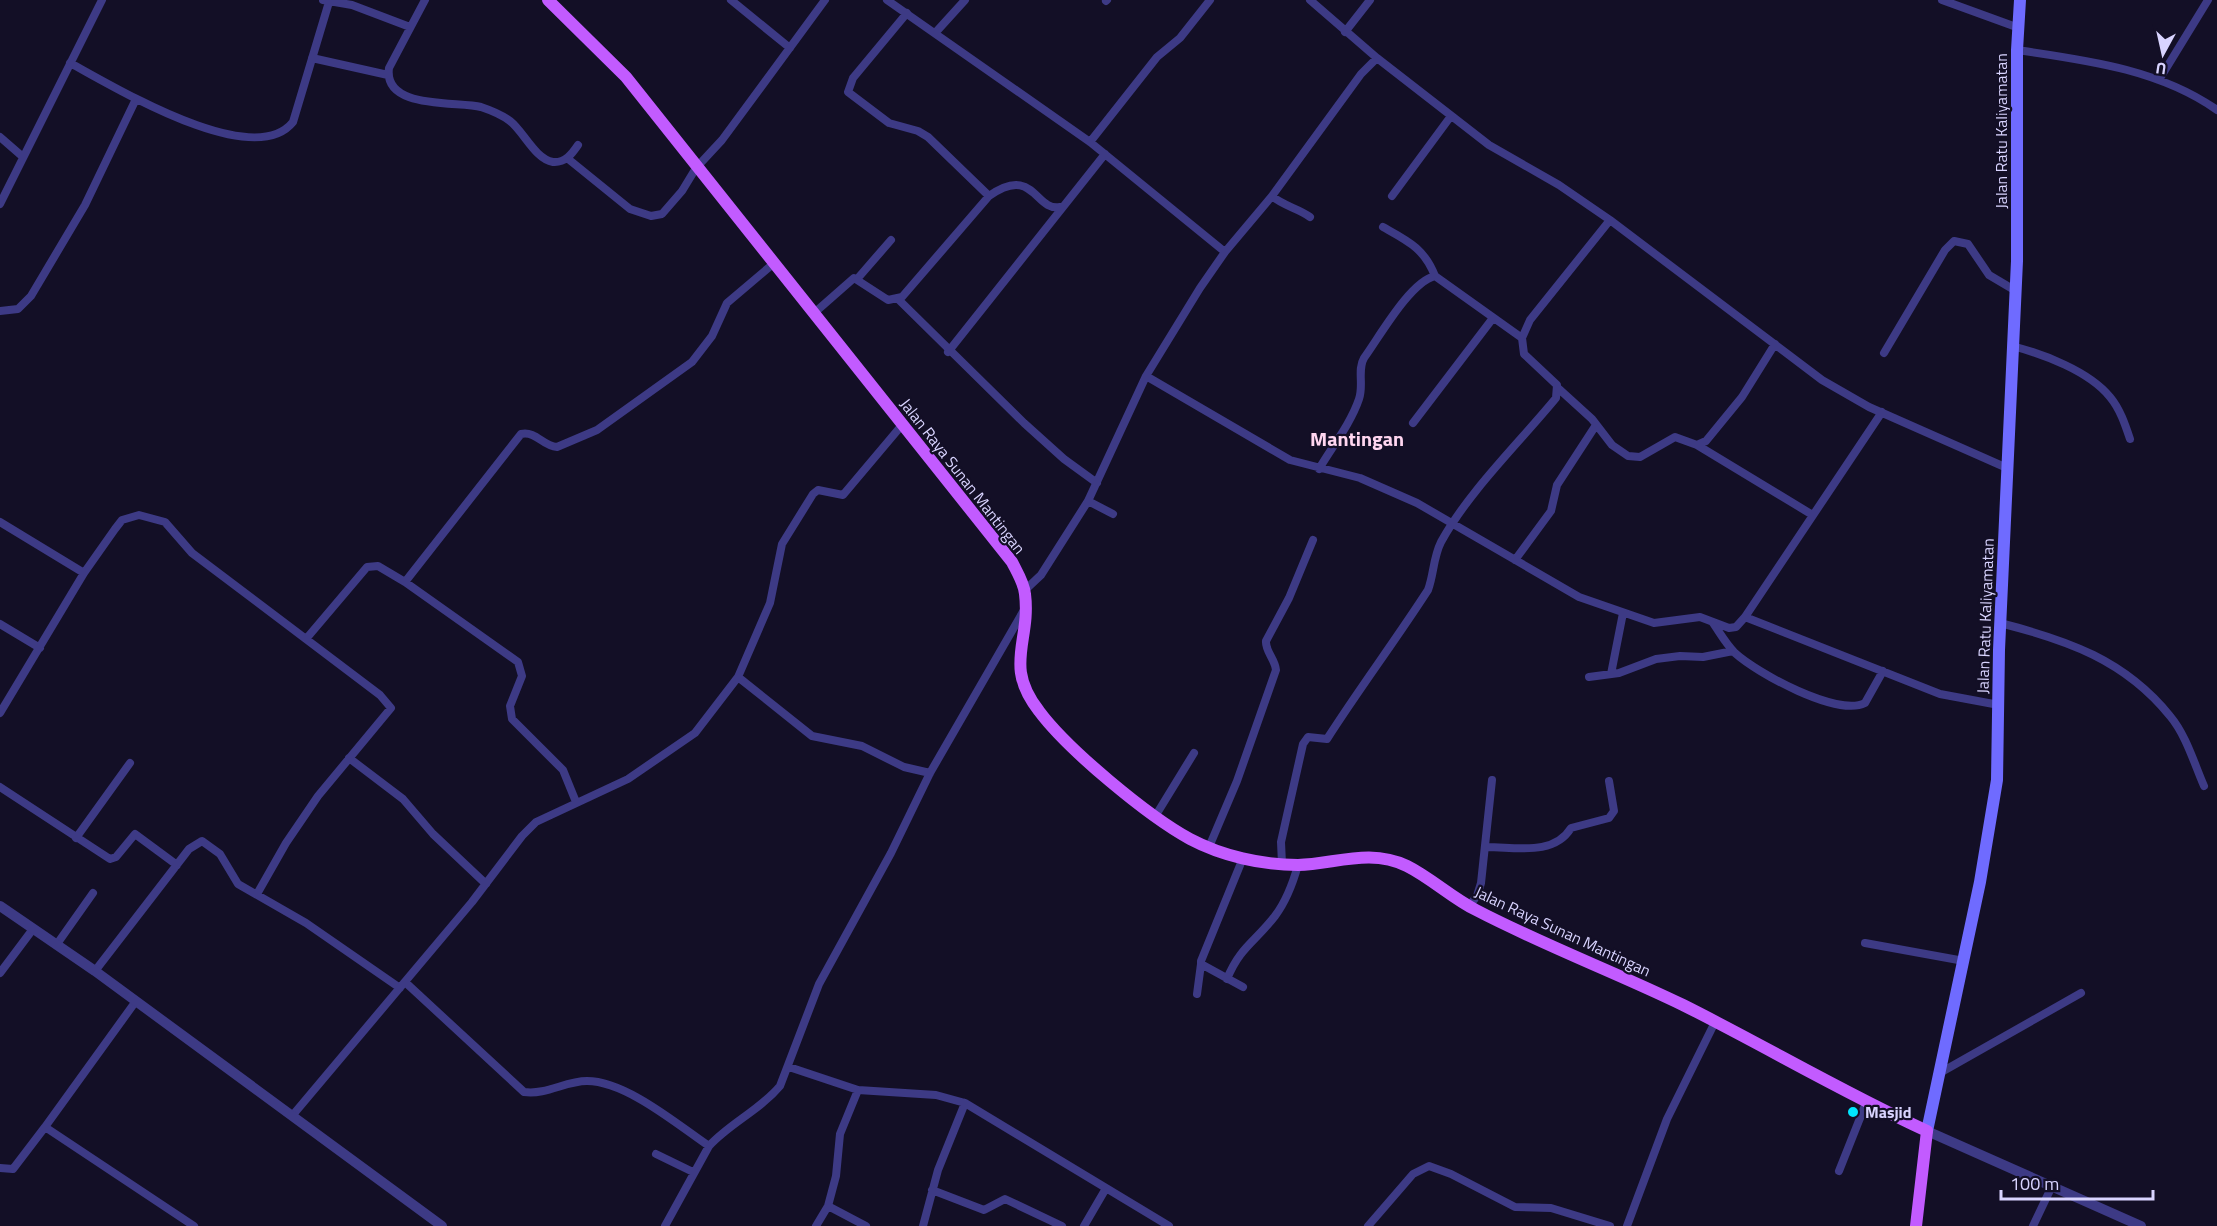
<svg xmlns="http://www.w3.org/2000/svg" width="2217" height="1226" font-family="'Titillium Web',sans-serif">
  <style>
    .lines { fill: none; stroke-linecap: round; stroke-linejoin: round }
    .minor { stroke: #3d3a85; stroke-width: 8 }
    .tertiary { stroke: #3d3a85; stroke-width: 10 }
    .secondary { stroke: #6f6bff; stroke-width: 12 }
    .primary { stroke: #c25bff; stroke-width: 12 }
    .poi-dot { fill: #00e5ff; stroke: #130f26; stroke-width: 2 }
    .labels { text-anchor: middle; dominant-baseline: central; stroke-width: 4.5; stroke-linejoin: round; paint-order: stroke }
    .street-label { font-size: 16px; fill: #d9d4ff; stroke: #130f26 }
    .poi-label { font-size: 16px; font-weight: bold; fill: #d9d4ff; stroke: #130f26; text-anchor: start }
    .quarter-label { font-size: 20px; font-weight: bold; fill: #ffd6f0; stroke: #130f26 }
  </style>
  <rect width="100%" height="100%" fill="#130f26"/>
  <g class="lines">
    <path class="minor" d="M323,0L352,5L410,27
      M425,0L389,68C383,110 457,101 481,107C490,110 502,115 510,121C524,132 535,159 553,162C565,163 572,154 578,145
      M731,0L790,48
      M887,0L1090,142L1225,252
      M1310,0L1377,58
      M1942,0L2019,28
      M1106,1L1107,0
      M907,13L853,78L848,92L889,123L918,131L928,137L989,196
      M936,32L965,0
      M1345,32L1370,0
      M2017,50C2085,60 2159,69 2217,110
      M312,58L388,75
      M70,63C113,86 253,172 293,122L329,2
      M2159,80L2208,0
      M0,137L23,157
      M1090,142L1157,57L1180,38L1210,0
      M567,158L630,209L651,216L662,214L682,191L696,168L722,140L825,0
      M1272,196C1283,206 1298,208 1310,217
      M1392,196L1451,116
      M0,204L102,0
      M1383,227C1408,241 1424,248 1435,276
      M858,278L891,240
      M898,299L1024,423L1064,459L1097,483
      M0,311L18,309L31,296L85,205L136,99
      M813,314L854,278L888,300L902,297L989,196C1034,164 1035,212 1060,207
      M2012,346C2043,354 2089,371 2110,397C2120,409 2125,424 2130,439
      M948,352L1105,154
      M1884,353L1945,250L1954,241L1968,244L1989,275L2016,291
      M1146,376L1290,460L1360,478L1417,503L1579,597L1654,623L1700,617L1729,628L1736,627L1745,617L1882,412
      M1559,389L1592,419L1612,445L1628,456L1640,457L1675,437L1697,445L1706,441L1742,397L1775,344
      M1413,423L1493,318
      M1697,445L1811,514
      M1319,469C1332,447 1351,423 1359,399C1364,385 1357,370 1364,358C1380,336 1410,282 1435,276L1522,338
      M1088,501L1113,514
      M0,522L84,573
      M1515,560L1551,511L1557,485L1596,425
      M405,582L521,434C537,431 542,446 557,447L597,430L692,362L712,336L727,303L773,264
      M1025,590L1041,575L1088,501L1146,376L1200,288L1225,252L1272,196L1361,74L1377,58L1489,145L1559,185L1610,220L1822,380L1869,407L2007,468
      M1745,617L1940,694L1999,705
      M1713,623C1720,633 1726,644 1735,653C1757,673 1837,717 1865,703L1883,671
      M2000,623C2067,640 2125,660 2170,716C2186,735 2194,763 2204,786
      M0,624L40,648
      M306,639L367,567L378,566L405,582L518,662L522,676L510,706L512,719L563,770L576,802
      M1611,674L1623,613
      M738,677L770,603L782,544L813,494L818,490L843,495L902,425
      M1589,677L1619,673L1656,659L1680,656L1703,657L1733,651
      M0,713L84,573L115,529L122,520L139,515L165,522L192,553L380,695L391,708L318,796L286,843L257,894
      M349,758L403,799L433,834L486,884
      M0,787L110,859L116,857L135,834L177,865
      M1156,815L1194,753
      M76,838L130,763
      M1209,847L1237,781L1276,670C1275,659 1265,651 1266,641L1289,598L1313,540
      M1487,847C1516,847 1554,856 1571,828L1609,818L1614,811L1609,781
      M1243,858L1201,961V964L1243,987
      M1282,864L1281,842L1303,744L1308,737L1327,739C1359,689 1395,641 1428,590C1434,574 1433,558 1441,542C1469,491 1519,443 1556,398L1557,385L1524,354L1522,338L1530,320L1610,220
      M1469,906L1477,896L1481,883L1492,780
      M1865,943L1964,961
      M57,944L93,893
      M95,971L189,849L202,841L220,854L238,884L306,923L400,988
      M0,973L33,929
      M1227,979C1240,947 1255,942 1275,916C1287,900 1293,883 1298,865
      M405,982L524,1092C547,1095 565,1081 587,1081C626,1081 678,1125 709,1146
      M1197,994L1201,964
      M789,1067L858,1090L936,1095L965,1103L1169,1226
      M1938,1074L2081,993
      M292,1116L472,902L522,836L536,822L628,779L695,733L738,677L812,736L862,746L904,767L930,773
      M45,1127L136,1001
      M656,1154L693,1172
      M0,1168L13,1169L45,1127L194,1226
      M1839,1171L1866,1103
      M932,1190L984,1210L1005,1199L1062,1226
      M828,1206L866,1226
      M665,1226L709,1146C730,1123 760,1110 780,1086L819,984L891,853L930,773L1024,610
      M816,1226L828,1206L836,1176L840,1134L858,1090
      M923,1226L938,1170L965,1103
      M1084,1226L1105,1190
      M1368,1226L1413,1174L1429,1166L1451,1174L1515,1207L1551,1208L1610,1226
      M1627,1226L1667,1119L1715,1022
      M2033,1226L2052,1186"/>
    <path class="tertiary" d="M0,906L95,971L442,1226
      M1927,1131L2141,1226"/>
    <path class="secondary" d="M1927,1131L1980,882L1997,780L1999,650L2017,261V50L2020,0"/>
    <path class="primary" d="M548,0L626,77L1012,562C1017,572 1024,583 1025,594C1031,642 1003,665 1039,711C1068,750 1148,816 1190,839C1222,856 1262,865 1298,865C1335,864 1370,848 1407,866C1431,878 1452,898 1476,910C1543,945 1615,972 1683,1005C1765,1046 1844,1093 1927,1131L1916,1226"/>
  </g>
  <circle class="poi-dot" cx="1853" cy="1112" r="6"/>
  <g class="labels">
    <g class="street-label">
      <text transform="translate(2001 131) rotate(-90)">Jalan Ratu Kaliyamatan</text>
      <text transform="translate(963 476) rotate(52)">Jalan Raya Sunan Mantingan</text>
      <text transform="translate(1985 616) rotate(-88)">Jalan Ratu Kaliyamatan</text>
      <text transform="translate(1563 931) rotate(25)">Jalan Raya Sunan Mantingan</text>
    </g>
    <g class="poi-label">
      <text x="1865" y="1112">Masjid</text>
    </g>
    <g class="quarter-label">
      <text x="1357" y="438">Mantingan</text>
    </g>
  </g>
  <g transform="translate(2163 54) rotate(188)" stroke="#130f26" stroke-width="4.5" paint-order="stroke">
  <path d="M0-4.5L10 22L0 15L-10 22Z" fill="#d9d4ff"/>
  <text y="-9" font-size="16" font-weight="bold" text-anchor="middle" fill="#d9d4ff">U</text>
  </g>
  <path d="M2001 1190v9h152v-9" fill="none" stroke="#d9d4ff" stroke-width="3"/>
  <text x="2010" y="1190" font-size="18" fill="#d9d4ff" stroke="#130f26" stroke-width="4.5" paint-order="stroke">100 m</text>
</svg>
